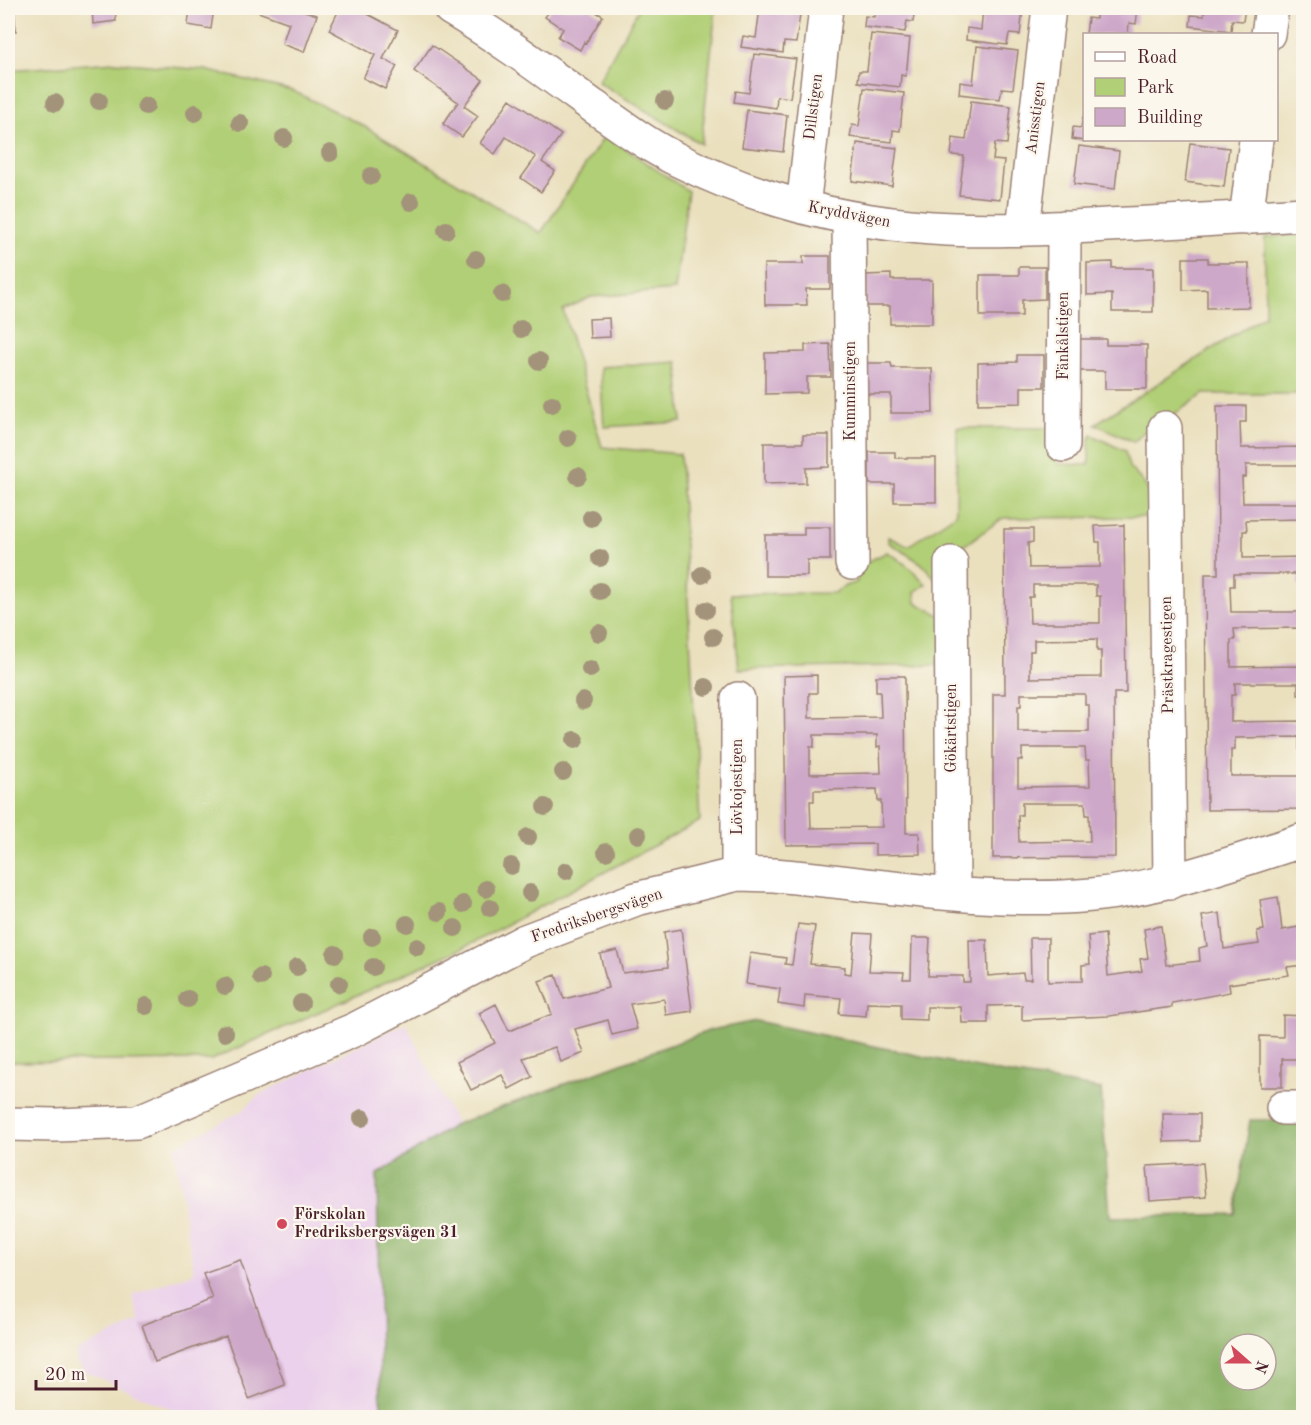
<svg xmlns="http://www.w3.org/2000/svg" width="1311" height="1425" font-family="'Old Standard TT',serif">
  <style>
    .built { fill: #ebd1eb }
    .green { fill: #b1cf76; stroke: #7e7750; stroke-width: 1.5 }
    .forest { fill: #8cb267; stroke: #6b6849; stroke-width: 1.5; fill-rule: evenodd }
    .building { fill: #cea8c9; fill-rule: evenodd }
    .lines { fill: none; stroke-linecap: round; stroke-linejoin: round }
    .minor-casing { stroke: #9a8074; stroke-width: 36 }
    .minor { stroke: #fff; stroke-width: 33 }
    .tree { fill: #a3937a }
    .poi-dot { fill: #d1495b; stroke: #fbf7ec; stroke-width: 2 }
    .labels { text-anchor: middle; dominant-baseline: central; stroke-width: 4.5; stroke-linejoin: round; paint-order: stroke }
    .street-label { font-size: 16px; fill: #4a1f2b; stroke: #fbf7ec }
    .poi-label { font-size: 16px; font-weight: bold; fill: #4a1f2b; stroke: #fbf7ec; text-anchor: start }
  </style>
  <rect width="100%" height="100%" fill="#fbf7ec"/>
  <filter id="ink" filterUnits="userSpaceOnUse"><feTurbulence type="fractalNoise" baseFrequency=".0167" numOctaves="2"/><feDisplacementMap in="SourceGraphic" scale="12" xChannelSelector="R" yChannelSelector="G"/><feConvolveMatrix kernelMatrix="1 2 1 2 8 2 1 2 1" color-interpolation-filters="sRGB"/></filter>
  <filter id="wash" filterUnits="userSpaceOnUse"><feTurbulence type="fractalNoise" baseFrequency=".008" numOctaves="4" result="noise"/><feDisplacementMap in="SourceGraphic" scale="24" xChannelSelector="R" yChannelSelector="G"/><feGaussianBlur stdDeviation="1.35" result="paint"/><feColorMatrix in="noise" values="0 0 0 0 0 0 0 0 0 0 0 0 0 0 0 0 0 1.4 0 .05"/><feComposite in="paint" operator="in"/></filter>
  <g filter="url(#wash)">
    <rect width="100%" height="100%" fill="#eae0be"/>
    <path class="built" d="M406,1023L456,1124L377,1175L381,1417H189L86,1372L77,1363L76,1352L140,1321L132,1295L194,1273L174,1147L242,1111L259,1095Z"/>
    <path class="green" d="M639,8H716L701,144L598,82Z
      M115,62L205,70L293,91L360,124L541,233L605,135L688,191L675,290L591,297L563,310L602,447L680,454L700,821L465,947L211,1060L8,1062V70Z
      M1303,235V394H1204L1173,415H1161L1134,442L1095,424L1265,315V237Z
      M678,362L682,422L604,427L600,367Z
      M957,428H1058V464L1089,465V440L1092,435L1125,451L1129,467L1142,481L1154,498L1158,517L1003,518L945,559L935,578L921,563L888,542V537L908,546L956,514Z
      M887,552C902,560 914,571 926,584L915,592L916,603L944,617L946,665L739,669L731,594L834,593L845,586L857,582L859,566Z"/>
    <path class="forest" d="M756,1021L992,1071L1101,1089L1110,1217L1235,1214L1250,1120H1303V1417H381L377,1175L456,1124L711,1030ZM1230,1344H1266V1380H1230Z"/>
    <g id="blocks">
      <path class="building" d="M8,8H14L16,31H8Z
        M92,8H115L116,21L93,24Z
        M190,8H214L211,29L188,25Z
        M247,8H295L317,15L304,52L282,44L289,23Z
        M340,8H356L398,30L383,59L397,66L385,89L363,78L375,55L329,30Z
        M551,8H589L603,16L586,43L584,42L580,50L558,37L563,29L545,17Z
        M760,8H801L796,43L784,42L783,53L741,47L743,36L756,38Z
        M875,8H915L913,22L907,21L905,32L864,27L865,16L874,17Z
        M983,8H1023L1020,35L1009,34L1007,45L966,40L967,28L981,30Z
        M1097,8H1138L1136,24L1129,23L1128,34H1086L1088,18L1096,19Z
        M1205,8H1245L1243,21L1232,20L1231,31L1190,26L1191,15L1204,16Z
        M871,34L910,38L906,76L901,75L900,87L858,82L859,71H867Z
        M432,45L483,80L464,106L478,116L462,137L443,124L458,102L414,71Z
        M977,46L1018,51L1013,89L1002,88L1000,99L959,94L960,82L973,84Z
        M754,54L796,59L790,98L777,96L776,108L734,102L736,91L749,93Z
        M864,88L904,93L900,131L893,130L892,142L850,137L852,125L859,126Z
        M510,99L561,135L542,162L555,171L541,192L521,178L536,157L506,137L495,154L480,143Z
        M971,101L1011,106L1007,144L995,143L993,160L1004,161L1000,199L959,195L964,156L951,155L953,138L966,140Z
        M747,110L787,115L783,152L742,147Z
        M1083,116L1084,141L1072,139L1073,127L1081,128Z
        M857,143L897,148L892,186L852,181Z
        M1190,143L1229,148L1224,187L1185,182Z
        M1079,146L1119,151L1115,189L1074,184Z
        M803,256H830V289H806L807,305H765L764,264H803Z
        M1183,258H1208V263H1249V307L1207,308V289L1183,290Z
        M1112,262V268H1153V312H1112V294L1087,295V263Z
        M1019,267H1045V299L1022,300V316H980V275H1019Z
        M891,274V280H932V324H890V306H865V275Z
        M609,318L610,337L590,338L589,319Z
        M1080,339H1106V345H1147V389H1105V371H1080Z
        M830,344L831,377H807V393L765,394V353L805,352V345Z
        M1017,355H1044V387H1021V403L978,404V363L1017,362Z
        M866,363H891L892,368H932L933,413H891V394H866Z
        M1217,406H1246V422H1240L1241,448L1304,447V465H1246V477H1242L1243,503H1304V519L1246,520L1247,531H1243V558L1304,557V596H1301V585H1298V574H1234V586H1230L1231,612H1304V640H1298V628L1234,629L1235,640H1231V667L1304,666V695H1298V683H1235V695H1231V722L1304,721V749H1299V737L1235,738V750H1231V776H1304V809L1207,810L1205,574H1218Z
        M803,435H829V467L806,468V483L764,484V443H803Z
        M869,452H895V458H936V502H894V484H869Z
        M1124,525L1126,693H1114L1115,857L993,858V694H1005L1004,529H1033V542L1028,543L1029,568L1100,567V542H1096L1095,526ZM1033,585H1096V596H1100V623H1030L1029,597H1033ZM1097,639V651H1101V677L1030,678V651H1034V640ZM1021,694H1085V705H1089V732H1018V706H1021ZM1022,748H1085L1086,760H1089L1090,786L1018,787V760H1022ZM1022,803H1085L1086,815H1089L1090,841L1019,842L1018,815H1022Z
        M804,527H830V560H807V576H765V535H804Z
        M817,675V693H809V718L881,717L880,692H876V676H905L906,833H919L920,854L875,855V844L786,845L784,676ZM814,735H877V747L880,746L881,773L810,774V747H814ZM877,789L878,801H881L882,827L811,828L810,801H814V790Z
        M1278,897L1282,930L1304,926V965L1287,967L1289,975L1229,984L1230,992L1172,1003V1007L1109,1016L1022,1020V1005L988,1006V1023H962L961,1007H927V1020L901,1019V1004L867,1003L866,1016L839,1014L841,998L805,995L804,1008L778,1004L780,989L746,984L750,953L786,958L785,964L792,965L798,924L815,926L810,964L845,967L844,973L851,974L855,933L872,934L869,971L904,972L903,979H911L912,938H930L928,976H963V982H970L969,940H987L988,976L1023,973L1024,979H1031L1030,938H1048V982L1082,981V965L1090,964L1088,936L1105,934L1108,976L1142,971L1140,959L1148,958L1144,929L1161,926L1166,965L1200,961L1199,948L1207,946L1202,916L1220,913L1224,949L1259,944L1257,931L1264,930L1260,900Z
        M681,929L692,1011L666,1015L664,999L630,1004L637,1029L612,1035L608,1020L575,1029L584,1053L561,1062L555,1047L523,1058L532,1077L509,1089L502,1075L471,1090L457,1062L495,1043L479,1013L496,1004L509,1031L552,1014L539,981L556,975L564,999L608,988L600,954L617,950L623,973L668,967L664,932Z
        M1283,1015L1304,1016V1059H1282V1087H1260V1036L1283,1037Z
        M1163,1114H1200V1141L1164,1142Z
        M1203,1163L1206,1197L1150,1201L1147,1166Z
        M240,1260L285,1385L249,1399L226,1336L155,1362L142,1325L213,1299L203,1273Z"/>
    </g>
  </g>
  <g filter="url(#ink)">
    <use href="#blocks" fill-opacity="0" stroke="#9a8074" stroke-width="1.5"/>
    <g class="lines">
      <defs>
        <path id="minor" d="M450,8C500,38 546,72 593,106C621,125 648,146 678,160C750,196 830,218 910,226C975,233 1042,229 1107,225C1172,222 1238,218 1304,214
          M1268,34L1272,8
          M803,207L826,8
          M849,218L852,563
          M1246,218L1256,140
          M1023,228L1049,8
          M1165,428L1170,882
          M1063,445L1064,227
          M951,563L953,893
          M738,874V699
          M1283,1108H1304
          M8,1124L56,1125L137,1122L356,1029L525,941L636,899L738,874L774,875C879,884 986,905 1092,895C1165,888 1234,862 1304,840"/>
      </defs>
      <use href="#minor" class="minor-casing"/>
      <use href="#minor" class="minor"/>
    </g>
    <g class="tree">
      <circle cx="99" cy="101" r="9"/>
      <circle cx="665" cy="101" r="9"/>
      <circle cx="55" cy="103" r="9"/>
      <circle cx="146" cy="106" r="9"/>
      <circle cx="195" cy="113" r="9"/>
      <circle cx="240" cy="123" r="9"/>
      <circle cx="284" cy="138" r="9"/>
      <circle cx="330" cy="153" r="9"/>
      <circle cx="371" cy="176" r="9"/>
      <circle cx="411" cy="202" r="9"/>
      <circle cx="446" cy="230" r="9"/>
      <circle cx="476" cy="259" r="9"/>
      <circle cx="502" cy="294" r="9"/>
      <circle cx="521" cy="329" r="9"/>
      <circle cx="539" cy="361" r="9"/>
      <circle cx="552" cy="404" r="9"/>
      <circle cx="568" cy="438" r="9"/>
      <circle cx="578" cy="476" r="9"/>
      <circle cx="591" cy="518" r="9"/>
      <circle cx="600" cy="558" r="9"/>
      <circle cx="702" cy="575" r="9"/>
      <circle cx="600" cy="591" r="9"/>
      <circle cx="706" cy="610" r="9"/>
      <circle cx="599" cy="633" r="9"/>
      <circle cx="713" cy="637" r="9"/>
      <circle cx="590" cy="669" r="9"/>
      <circle cx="706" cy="687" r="9"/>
      <circle cx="583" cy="701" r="9"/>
      <circle cx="575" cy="740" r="9"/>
      <circle cx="563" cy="772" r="9"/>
      <circle cx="545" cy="807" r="9"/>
      <circle cx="638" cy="835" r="9"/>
      <circle cx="528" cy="837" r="9"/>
      <circle cx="606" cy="852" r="9"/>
      <circle cx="511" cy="866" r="9"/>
      <circle cx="566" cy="871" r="9"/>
      <circle cx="486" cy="889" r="9"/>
      <circle cx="530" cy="893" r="9"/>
      <circle cx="463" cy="904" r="9"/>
      <circle cx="490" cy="908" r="9"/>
      <circle cx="439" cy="912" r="9"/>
      <circle cx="407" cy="924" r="9"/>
      <circle cx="455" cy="928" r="9"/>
      <circle cx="372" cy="937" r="9"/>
      <circle cx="417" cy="947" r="9"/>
      <circle cx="335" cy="954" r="9"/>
      <circle cx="297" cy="967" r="9"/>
      <circle cx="373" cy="967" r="9"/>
      <circle cx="261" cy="977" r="9"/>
      <circle cx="339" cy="984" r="9"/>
      <circle cx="225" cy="986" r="9"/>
      <circle cx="188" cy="999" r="9"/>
      <circle cx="301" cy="1003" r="9"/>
      <circle cx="146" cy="1006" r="9"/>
      <circle cx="225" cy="1033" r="9"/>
      <circle cx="362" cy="1118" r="9"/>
    </g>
  </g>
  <circle class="poi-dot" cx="282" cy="1224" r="6"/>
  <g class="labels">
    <g class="street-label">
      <text transform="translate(814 107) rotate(-83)">Dillstigen</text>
      <text transform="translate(1036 118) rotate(-83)">Anisstigen</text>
      <text transform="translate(849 215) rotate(11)">Kryddvägen</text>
      <text transform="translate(1064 336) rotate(-90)">Fänkålstigen</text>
      <text transform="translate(851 391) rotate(-90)">Kumminstigen</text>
      <text transform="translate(1168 655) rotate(-91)">Prästkragestigen</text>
      <text transform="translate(952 728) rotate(-90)">Gökärtstigen</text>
      <text transform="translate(738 787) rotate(-90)">Lövkojestigen</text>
      <text transform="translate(597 916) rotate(-19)">Fredriksbergsvägen</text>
    </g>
    <g class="poi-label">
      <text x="294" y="1215">Förskolan<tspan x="294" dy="18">Fredriksbergsvägen 31</tspan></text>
    </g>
  </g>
  <rect width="1311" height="1425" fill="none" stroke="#fbf7ec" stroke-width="30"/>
  <rect x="1083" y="33" width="195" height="108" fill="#fbf7ec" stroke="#b4a19f" stroke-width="1.5"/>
  <rect x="1095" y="52" width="30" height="9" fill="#ffffff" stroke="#b4a19f" stroke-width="1.5"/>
  <text x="1137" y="63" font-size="18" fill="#4a1f2b">Road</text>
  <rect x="1095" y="78" width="30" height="18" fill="#b1cf76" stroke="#b4a19f" stroke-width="1.5"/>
  <text x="1137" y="93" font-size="18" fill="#4a1f2b">Park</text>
  <rect x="1095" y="108" width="30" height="18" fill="#cea8c9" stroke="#b4a19f" stroke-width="1.5"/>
  <text x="1137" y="123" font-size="18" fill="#4a1f2b">Building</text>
  <g transform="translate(1248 1362) rotate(111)"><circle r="28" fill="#fbf7ec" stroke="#b4a19f" stroke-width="1.5"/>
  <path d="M0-4.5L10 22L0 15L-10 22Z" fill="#d1495b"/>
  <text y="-9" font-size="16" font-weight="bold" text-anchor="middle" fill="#4a1f2b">N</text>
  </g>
  <path d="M36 1380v9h80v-9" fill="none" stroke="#4a1f2b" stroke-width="3"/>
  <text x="45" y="1380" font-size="18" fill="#4a1f2b" stroke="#fbf7ec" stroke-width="4.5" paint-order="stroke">20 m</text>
</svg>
